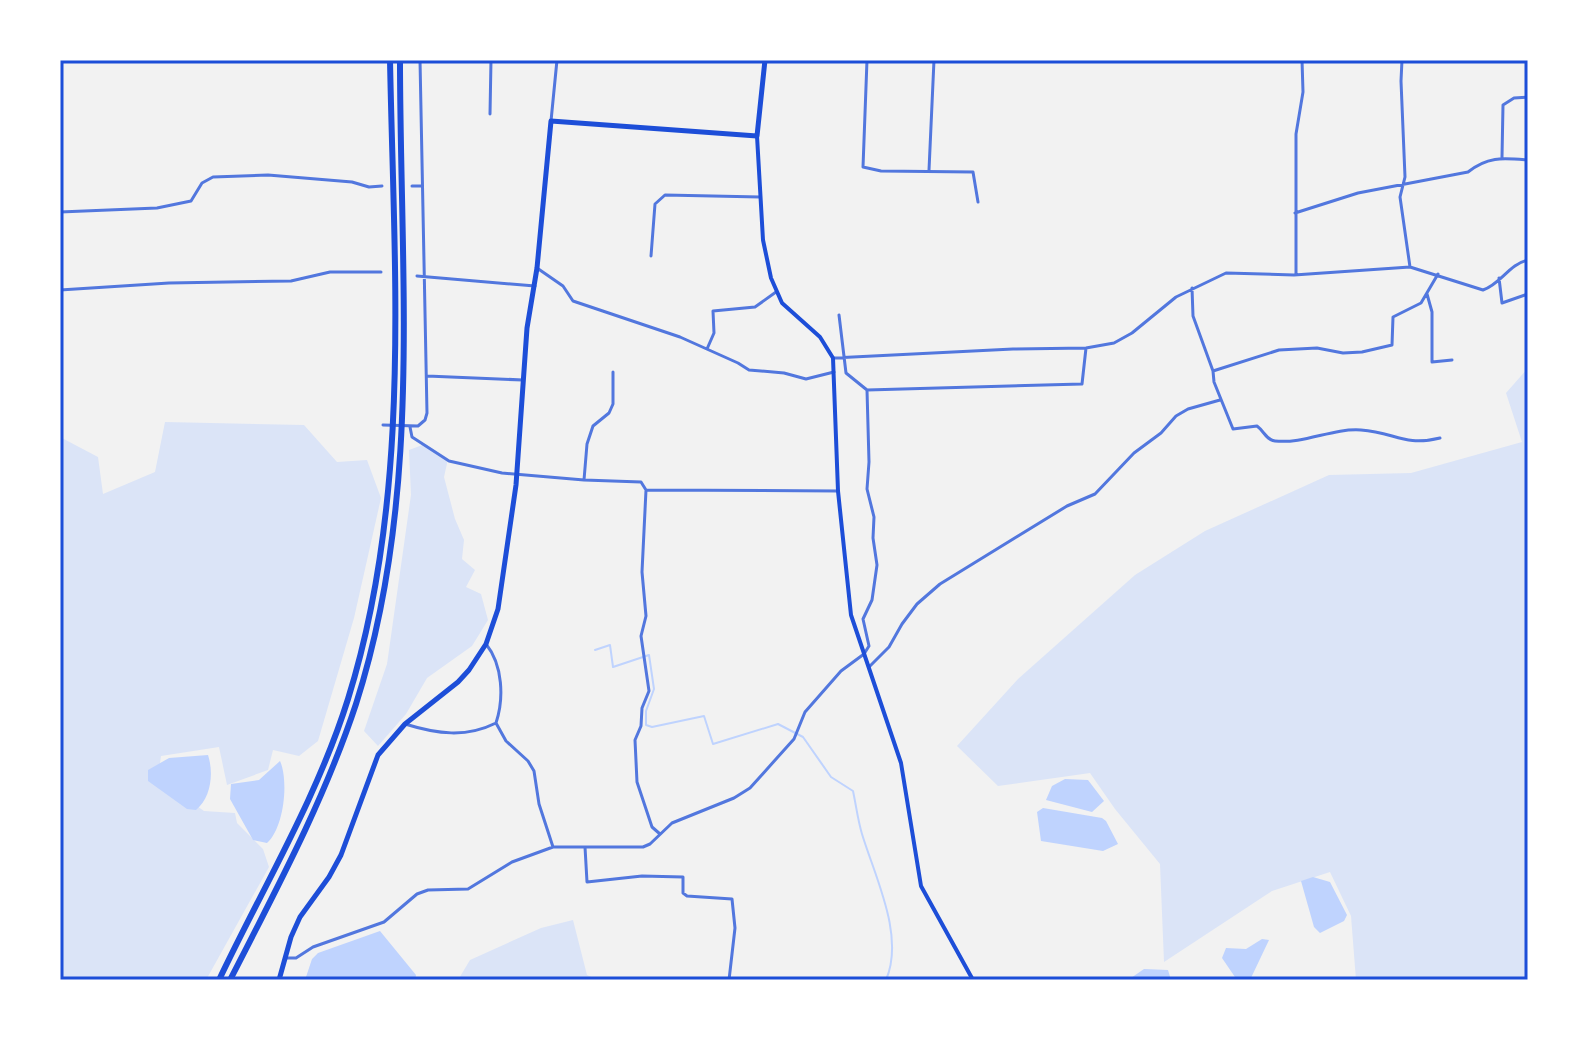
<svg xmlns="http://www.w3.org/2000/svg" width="1588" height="1040" font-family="'Source Sans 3',sans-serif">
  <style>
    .green { fill: #dbe4f7 }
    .water { fill: #bfd3fe }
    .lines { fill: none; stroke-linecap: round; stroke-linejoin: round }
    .stream { stroke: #bfd3fe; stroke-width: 2 }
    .minor { stroke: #5277de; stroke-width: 3 }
    .secondary { stroke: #1d4ed8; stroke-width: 4 }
    .primary { stroke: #1d4ed8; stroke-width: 5 }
    .motorway { stroke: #1d4ed8; stroke-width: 6 }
    .neatline { fill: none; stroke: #1d4ed8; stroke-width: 3 }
  </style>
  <rect width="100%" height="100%" fill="#f2f2f2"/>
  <path class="green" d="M1528,368V980H1356L1351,916L1330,872L1272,891L1164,962L1160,864L1115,809L1090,773L998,786L957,746L1018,679L1135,575L1205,531L1329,475L1411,473L1522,442L1506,393Z
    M165,422L304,425L337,462L367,460L381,498L354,618L318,741L299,756L273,750L268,770L227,785L219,747L161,756L158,778L204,811L235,813L237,823L263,849L269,867L206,980H60V437L98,457L103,494L155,472Z
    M425,444L448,459L444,477L455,519L464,540L462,559L475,570L466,587L481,594L488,620L472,646L427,678L406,714L378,746L364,731L387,664L411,495L409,450Z
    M573,920L587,975L598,980H458L470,960L541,928Z"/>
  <path class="water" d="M208,755C214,773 211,798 196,810L187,809L148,781V770L169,758Z
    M280,761C289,781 284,828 267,843L253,840L230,799L231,784L259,780Z
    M1065,779L1088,780L1104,801L1092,812L1046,800L1052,786Z
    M1043,808L1102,818L1106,821L1118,844L1103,851L1041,841L1037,812Z
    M1313,877L1330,882L1347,915L1344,921L1320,933L1314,927L1301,881Z
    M380,931L416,975L415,980H305L312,959L318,953Z
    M1262,939L1269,940L1250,980H1237L1222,958L1226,948L1246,949Z
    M1144,969L1168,970L1171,980H1128Z"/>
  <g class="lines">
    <path class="stream" d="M595,650L610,645L613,667L649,655L654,689L646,711V725L652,727L704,716L713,744L778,724L803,737L831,777L853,791C856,805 858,821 862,834C875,877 905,936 886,980"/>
    <path class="minor" d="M867,60L863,167L881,171L973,172L978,202
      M1402,60L1401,81L1405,177L1400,197L1410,267
      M490,114L491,60
      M551,121L557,60
      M1502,157L1503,105L1514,98L1528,97
      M929,170L934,60
      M412,186H422
      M60,212L157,208L191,201L202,183L213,177L268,175L352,182L369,187L382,186
      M1295,213L1358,193L1468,172C1488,156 1503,158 1528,160
      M651,256L655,204L665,195L760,197
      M537,268L563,286L573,301L680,337L738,363L749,370L784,373L806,379L834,372
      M1296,275V134L1303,92L1302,60
      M417,276L535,286
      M1499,278L1502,303L1528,294
      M1192,288L1193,316L1213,371L1214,382L1233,429L1257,426C1264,431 1266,440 1275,441C1305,444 1332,428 1361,430C1395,432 1403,447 1440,438
      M60,290L169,283L291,281L330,272H381
      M1427,294L1432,312V362L1452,360
      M839,315L846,373L867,390L1082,384L1086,348
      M707,349L714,333L713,311L755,307L776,292
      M833,358L1013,349L1086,348L1114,343L1132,333L1176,297L1226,273L1294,275L1410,267L1483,290C1501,284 1509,264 1528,260
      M1213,371L1279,350L1317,348L1343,353L1362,352L1392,345L1393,317L1421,303L1438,274
      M613,372V404L609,413L593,426L587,444L584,480L641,482L646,490L642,572L646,616L641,636L649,691L642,708L641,726L635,740L637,782L652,827L660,834
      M427,376L523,380
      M383,425L418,426L425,420L427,413L420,60
      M410,427L412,437L449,461L502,473L584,480
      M646,490L838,491
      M869,667L889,647L902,624L917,604L940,584L1067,506L1095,494L1134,453L1161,433L1176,416L1188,409L1220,400
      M496,723L506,741L528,761L534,771L539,804L553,847
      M405,724C437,734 466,738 496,723C504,699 503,665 486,644
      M585,847L587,882L642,876L683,877V893L687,896L732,899L735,928L729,980
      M285,958H296L313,947L384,922L417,894L428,890L468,889L512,862L553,847H643L650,844L672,823L734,798L750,788L794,739L805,712L841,671L864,654L869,646L863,619L872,600L877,565L873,538L874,517L867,489L869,462L867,390"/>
    <path class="secondary" d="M757,136L763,240L771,278L782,303L820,337L833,358L838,491L851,615L901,763L921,886L973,980"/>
    <path class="primary" d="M279,980L291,937L300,917L329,877L341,855L378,755L405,724L458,682L469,670L486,644L498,609L516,485L527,328L537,268L551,121L757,136L765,60"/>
    <path class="motorway" d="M219,980C263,887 317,798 348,699C412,494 394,272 390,60
      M230,980C276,890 324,801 356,704C423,495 400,276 400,60"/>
  </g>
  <rect width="1588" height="1040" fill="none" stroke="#ffffff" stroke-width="124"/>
  <rect x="62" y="62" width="1464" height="916" class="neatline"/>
</svg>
